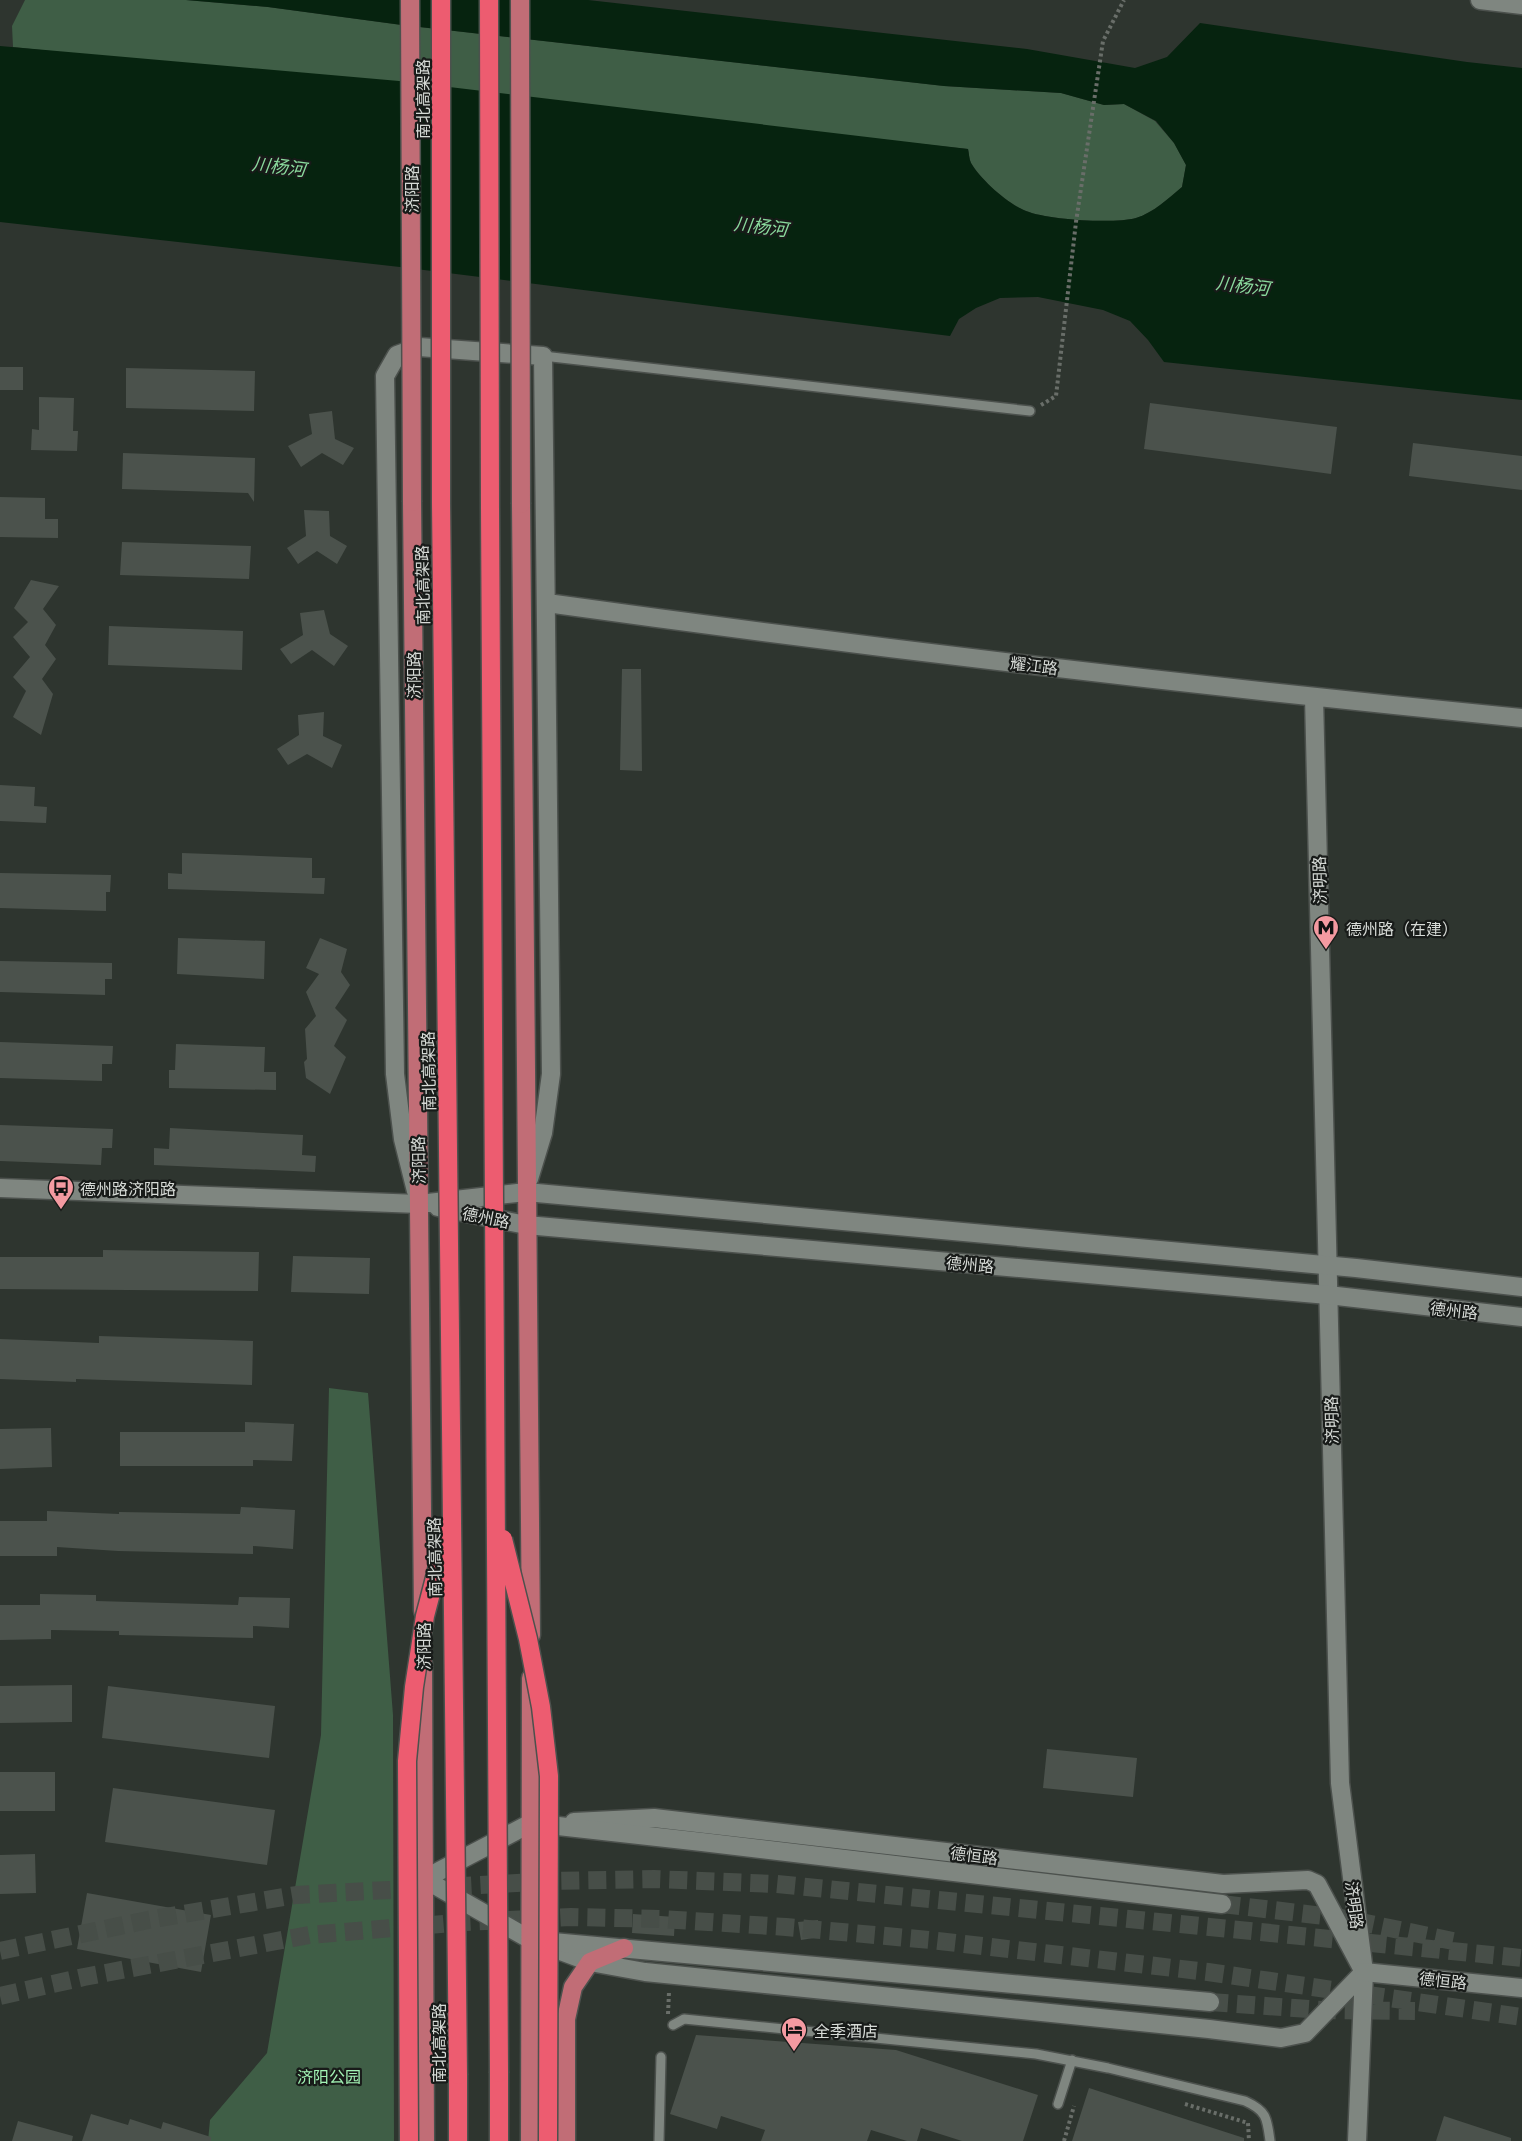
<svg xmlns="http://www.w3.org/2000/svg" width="1522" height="2141" font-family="Barlow,'Noto Sans SC',sans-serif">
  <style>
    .green { fill: #3f5e46 }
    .water { fill: #06230f }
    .building { fill: #4b524c }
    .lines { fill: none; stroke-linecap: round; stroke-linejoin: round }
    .secondary-tunnel { stroke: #474e48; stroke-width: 18; stroke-dasharray: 18 9; stroke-linecap: butt }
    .lane-casing { stroke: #4c514d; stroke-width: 12 }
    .street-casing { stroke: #4c514d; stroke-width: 21 }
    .secondary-casing { stroke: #4c514d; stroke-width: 21 }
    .primary-casing { stroke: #4c514d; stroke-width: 21 }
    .highway-casing { stroke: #4c514d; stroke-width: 21 }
    .path { stroke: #696e69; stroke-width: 4; stroke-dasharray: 3 3; stroke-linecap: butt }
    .lane { stroke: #7f8680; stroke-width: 9 }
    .street { stroke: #7f8680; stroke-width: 18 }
    .secondary { stroke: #7f8680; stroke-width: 18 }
    .primary { stroke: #c16d76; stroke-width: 18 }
    .highway { stroke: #ed5c70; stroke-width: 18 }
    .primary-bridge-casing { stroke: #4c514d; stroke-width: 21; stroke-linecap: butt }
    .highway-bridge-casing { stroke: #4c514d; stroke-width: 21; stroke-linecap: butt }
    .primary-bridge { stroke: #c16d76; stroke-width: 18 }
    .highway-bridge { stroke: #ed5c70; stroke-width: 18 }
    .labels { text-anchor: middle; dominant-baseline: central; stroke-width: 4.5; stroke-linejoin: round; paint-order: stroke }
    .street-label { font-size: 16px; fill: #d7dbd7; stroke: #181b19 }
    .poi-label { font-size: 16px; fill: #d7dbd7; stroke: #181b19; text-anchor: start }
    .park-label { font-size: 16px; fill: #a3f4b5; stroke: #181b19 }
    .water-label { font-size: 18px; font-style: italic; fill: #8ada9d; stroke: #181b19 }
  </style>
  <rect width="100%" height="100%" fill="#2e352f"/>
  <path class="green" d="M25,0H186L268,7L402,25L944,86L1061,93L1104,105L1124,104L1155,121L1174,143L1186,165L1182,187C1169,198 1153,213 1136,218C1114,224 1048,220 1026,211C1008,204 981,180 971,163C969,159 969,153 968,149L13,47L12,26Z
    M329,1388L368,1393L393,1715L394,2141H208L210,2120L267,2053L321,1735Z"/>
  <path class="water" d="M186,0H588L1027,49L1135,68L1167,57L1200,23L1467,62L1522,68V400L1164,362L1148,340L1130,321L1103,310L1038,297L1000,298L976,308L959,319L950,336L400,267L0,222V46L399,81L968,149C969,153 969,159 971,163C981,180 1008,204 1026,211C1048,220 1114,224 1136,218C1153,213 1169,198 1182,187L1186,165L1174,143L1156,121L1124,104L1104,105L1061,93L944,86L402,25L268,7Z"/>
  <path class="building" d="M0,367H23V390H0Z
    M126,368L255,371L254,411L126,408Z
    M39,397L74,398L73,431H78L77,451L31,450L32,429L39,430Z
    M1150,403L1337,427L1331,474L1144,449Z
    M332,411L335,439L354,448L343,465L322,453L301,467L288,446L312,434L309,414Z
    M1413,443L1522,456V490L1409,476Z
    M123,453L255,458L254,502L248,493L122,489Z
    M0,497L45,498V519H58V538L0,537Z
    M304,510L329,511L330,536L347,546L337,564L317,551L298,564L287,548L306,536Z
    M122,542L251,546L249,579L120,575Z
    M31,580L59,586L43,609L56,625L45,645L56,659L42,679L53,694L41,735L13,717L26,691L13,677L30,657L13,637L28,622L14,608Z
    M324,610L330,634L348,646L334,666L312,650L291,664L280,649L303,635L300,613Z
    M109,626L243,631L242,670L108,665Z
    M622,669H641L642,771L620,770Z
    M324,712L323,736L342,745L332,768L307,754L288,765L277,749L299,735L298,715Z
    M0,785L35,787L34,806L47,807L46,823L0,821Z
    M182,853L312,858V878H325L324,894L168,889V873L182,874Z
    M0,873L111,875L110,892H106V911L0,908Z
    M178,938L265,941L264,979L177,974Z
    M320,938L347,949L341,972L350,985L335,1008L347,1020L334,1046L346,1057L330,1094L306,1078L304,1062L307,1059L305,1029L316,1016L306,992L319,974L306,968Z
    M0,961L112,963V979H105V995L0,992Z
    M0,1042L113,1046L112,1064H102V1081L0,1078Z
    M176,1044L265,1047L264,1072H276V1090L169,1088V1070H175Z
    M0,1125L113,1129L112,1148H102L101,1165L0,1161Z
    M170,1128L303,1135L302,1155L316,1156L315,1172L154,1165V1148L169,1149Z
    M103,1250L259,1252L258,1291L0,1289V1257H103Z
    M293,1256L370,1258L369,1294L291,1292Z
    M99,1336L253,1341L252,1385L76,1379V1382L0,1379V1339L99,1343Z
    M245,1422L294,1424L292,1461L253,1460V1466H120V1432H245Z
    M51,1428L52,1467L0,1469V1429Z
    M241,1507L295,1510L293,1549L253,1546V1554L118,1551L57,1547V1556H0V1521H47V1511L119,1514V1512L240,1514Z
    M40,1594L96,1595V1601L238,1605L239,1597L290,1598L289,1628L253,1626V1638L119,1635V1631L51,1630V1639L0,1640V1605H40Z
    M72,1685V1722L0,1723V1686Z
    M108,1686L275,1706L269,1758L102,1738Z
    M1047,1749L1137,1758L1133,1797L1043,1788Z
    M0,1772H55V1811H0Z
    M113,1788L275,1810L267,1865L105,1842Z
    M35,1854L36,1893L0,1894V1855Z
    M87,1893L211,1915L201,1972L77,1949Z
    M633,1914L675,1917L674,1936L632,1933Z
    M818,1920L820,1937L801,1940L798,1922Z
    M696,2035L896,2050L1038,2095L1023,2141H962L921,2128L917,2141H907L871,2130L867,2141H761L765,2130L721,2116L717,2129L670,2114Z
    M1089,2088L1244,2138V2141H1072Z
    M91,2114L128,2125L130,2119L161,2129L163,2122L211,2137V2141H82Z
    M1444,2116L1511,2138V2141H1436Z
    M18,2121L73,2136L72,2141H12Z"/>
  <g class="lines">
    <path class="secondary-tunnel" d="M1222,1904L1341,1918L1453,1941
      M0,1951L148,1920L296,1895L555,1881L654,1879L777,1884L1522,1958
      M0,1996L84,1977L309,1935L466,1922L571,1917L662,1919L786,1927L930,1940L1208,1972L1522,2017
      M1210,2002L1322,2010L1415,2011"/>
    <defs>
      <path id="lane" d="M543,356L1030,411
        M673,2025L684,2019L1036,2054L1108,2068L1245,2101C1267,2111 1267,2118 1270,2141
        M1058,2104L1072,2060
        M659,2141L661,2057"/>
      <path id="street" d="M1480,0L1522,5
        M547,603C871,648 1196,686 1522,718
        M1314,697L1340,1783L1364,1972L1357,2141
        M416,1191L403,1139L395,1074L385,376L397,355L419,347L543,356L551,1074L543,1133L529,1179
        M542,1944L590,1962L645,1972L1209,2029L1281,2038L1305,2033L1364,1972L1317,1884L1308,1880L1223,1884L654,1818L574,1822"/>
      <path id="secondary" d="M0,1188L419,1204L526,1192L1356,1268L1522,1287
        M438,1207L526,1225L1328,1295L1522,1317
        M424,1879L531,1823L702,1842L1222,1904
        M424,1879L531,1940L1210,2002
        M1364,1972L1522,1988"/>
      <path id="primary" d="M412,502L423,1611
        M521,504L531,1635
        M423,1663L425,2141
        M530,2141L531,1678
        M566,2141V2019L573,1987L590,1962L624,1948"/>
      <path id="highway" d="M499,2073V2141
        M458,2075V2141"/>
    </defs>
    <use href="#lane" class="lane-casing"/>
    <use href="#street" class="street-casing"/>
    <use href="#secondary" class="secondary-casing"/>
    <use href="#primary" class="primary-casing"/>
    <use href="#highway" class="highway-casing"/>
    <path class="path" d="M1041,405L1056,396L1076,222L1103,41L1124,0
      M668,2014L669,1992
      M1185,2104L1248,2123L1249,2141
      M1064,2141L1074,2106"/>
    <use href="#lane" class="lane"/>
    <use href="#street" class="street"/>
    <use href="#secondary" class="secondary"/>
    <use href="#primary" class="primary"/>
    <use href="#highway" class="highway"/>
    <defs>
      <path id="primary-bridge" d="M410,0L412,502
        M520,0L521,504"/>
      <path id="highway-bridge" d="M441,0V503L458,2075
        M489,0L490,508L499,2073
        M503,1539L528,1639L541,1707L549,1776L548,2141
        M409,2141L407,1761L414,1687L425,1616L447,1532"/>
    </defs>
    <use href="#primary-bridge" class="primary-bridge-casing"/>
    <use href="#highway-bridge" class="highway-bridge-casing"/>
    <use href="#primary-bridge" class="primary-bridge"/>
    <use href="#highway-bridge" class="highway-bridge"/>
  </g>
  <defs>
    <symbol id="metro-pin" viewBox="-11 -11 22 30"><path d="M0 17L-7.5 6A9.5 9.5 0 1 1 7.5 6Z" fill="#f49aa1" stroke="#181b19"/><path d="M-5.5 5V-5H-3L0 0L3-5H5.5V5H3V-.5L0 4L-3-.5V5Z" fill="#111"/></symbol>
    <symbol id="bus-pin" viewBox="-11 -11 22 30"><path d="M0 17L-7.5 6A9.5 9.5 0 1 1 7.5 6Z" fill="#f49aa1" stroke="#181b19"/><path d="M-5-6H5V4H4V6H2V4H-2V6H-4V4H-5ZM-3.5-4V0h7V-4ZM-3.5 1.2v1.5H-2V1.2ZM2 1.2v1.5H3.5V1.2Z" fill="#111"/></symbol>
    <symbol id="hotel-pin" viewBox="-11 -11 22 30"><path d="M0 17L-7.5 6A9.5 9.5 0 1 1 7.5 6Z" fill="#f49aa1" stroke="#181b19"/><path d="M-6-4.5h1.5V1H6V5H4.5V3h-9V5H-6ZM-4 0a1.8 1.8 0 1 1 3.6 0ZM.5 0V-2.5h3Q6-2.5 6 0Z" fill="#111"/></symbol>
  </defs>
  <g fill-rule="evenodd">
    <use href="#metro-pin" x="1311" y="913" width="30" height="40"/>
    <use href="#bus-pin" x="46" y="1173" width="30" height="40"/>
    <use href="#hotel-pin" x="779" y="2015" width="30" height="40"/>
  </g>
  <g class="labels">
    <g class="street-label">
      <text transform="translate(422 99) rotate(-90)">南北高架路</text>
      <text transform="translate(411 189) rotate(-90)">济阳路</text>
      <text transform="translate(422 585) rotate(-91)">南北高架路</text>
      <text transform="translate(1034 665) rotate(7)">耀江路</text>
      <text transform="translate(413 675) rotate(-90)">济阳路</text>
      <text transform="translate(1319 880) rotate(-91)">济明路</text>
      <text transform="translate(428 1071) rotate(-91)">南北高架路</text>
      <text transform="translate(418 1160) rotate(-91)">济阳路</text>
      <text transform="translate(486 1217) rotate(11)">德州路</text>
      <text transform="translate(970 1264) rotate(5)">德州路</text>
      <text transform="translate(1454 1310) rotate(6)">德州路</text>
      <text transform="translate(1331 1420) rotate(-91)">济明路</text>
      <text transform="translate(434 1557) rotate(-91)">南北高架路</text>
      <text transform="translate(423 1646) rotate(-90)">济阳路</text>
      <text transform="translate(974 1855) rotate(7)">德恒路</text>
      <text transform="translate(1355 1905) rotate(83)">济明路</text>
      <text transform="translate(1443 1980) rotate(6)">德恒路</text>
      <text transform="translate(438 2043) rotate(-90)">南北高架路</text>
    </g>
    <g class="poi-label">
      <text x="1346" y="928">德州路（在建）</text>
      <text x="80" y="1188">德州路济阳路</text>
      <text x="814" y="2030">全季酒店</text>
    </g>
    <g class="park-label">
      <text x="329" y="2076">济阳公园</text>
    </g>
    <g class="water-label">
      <text transform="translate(279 166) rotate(7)">川杨河</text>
      <text transform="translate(761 226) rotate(7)">川杨河</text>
      <text transform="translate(1243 285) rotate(7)">川杨河</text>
    </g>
  </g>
</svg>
